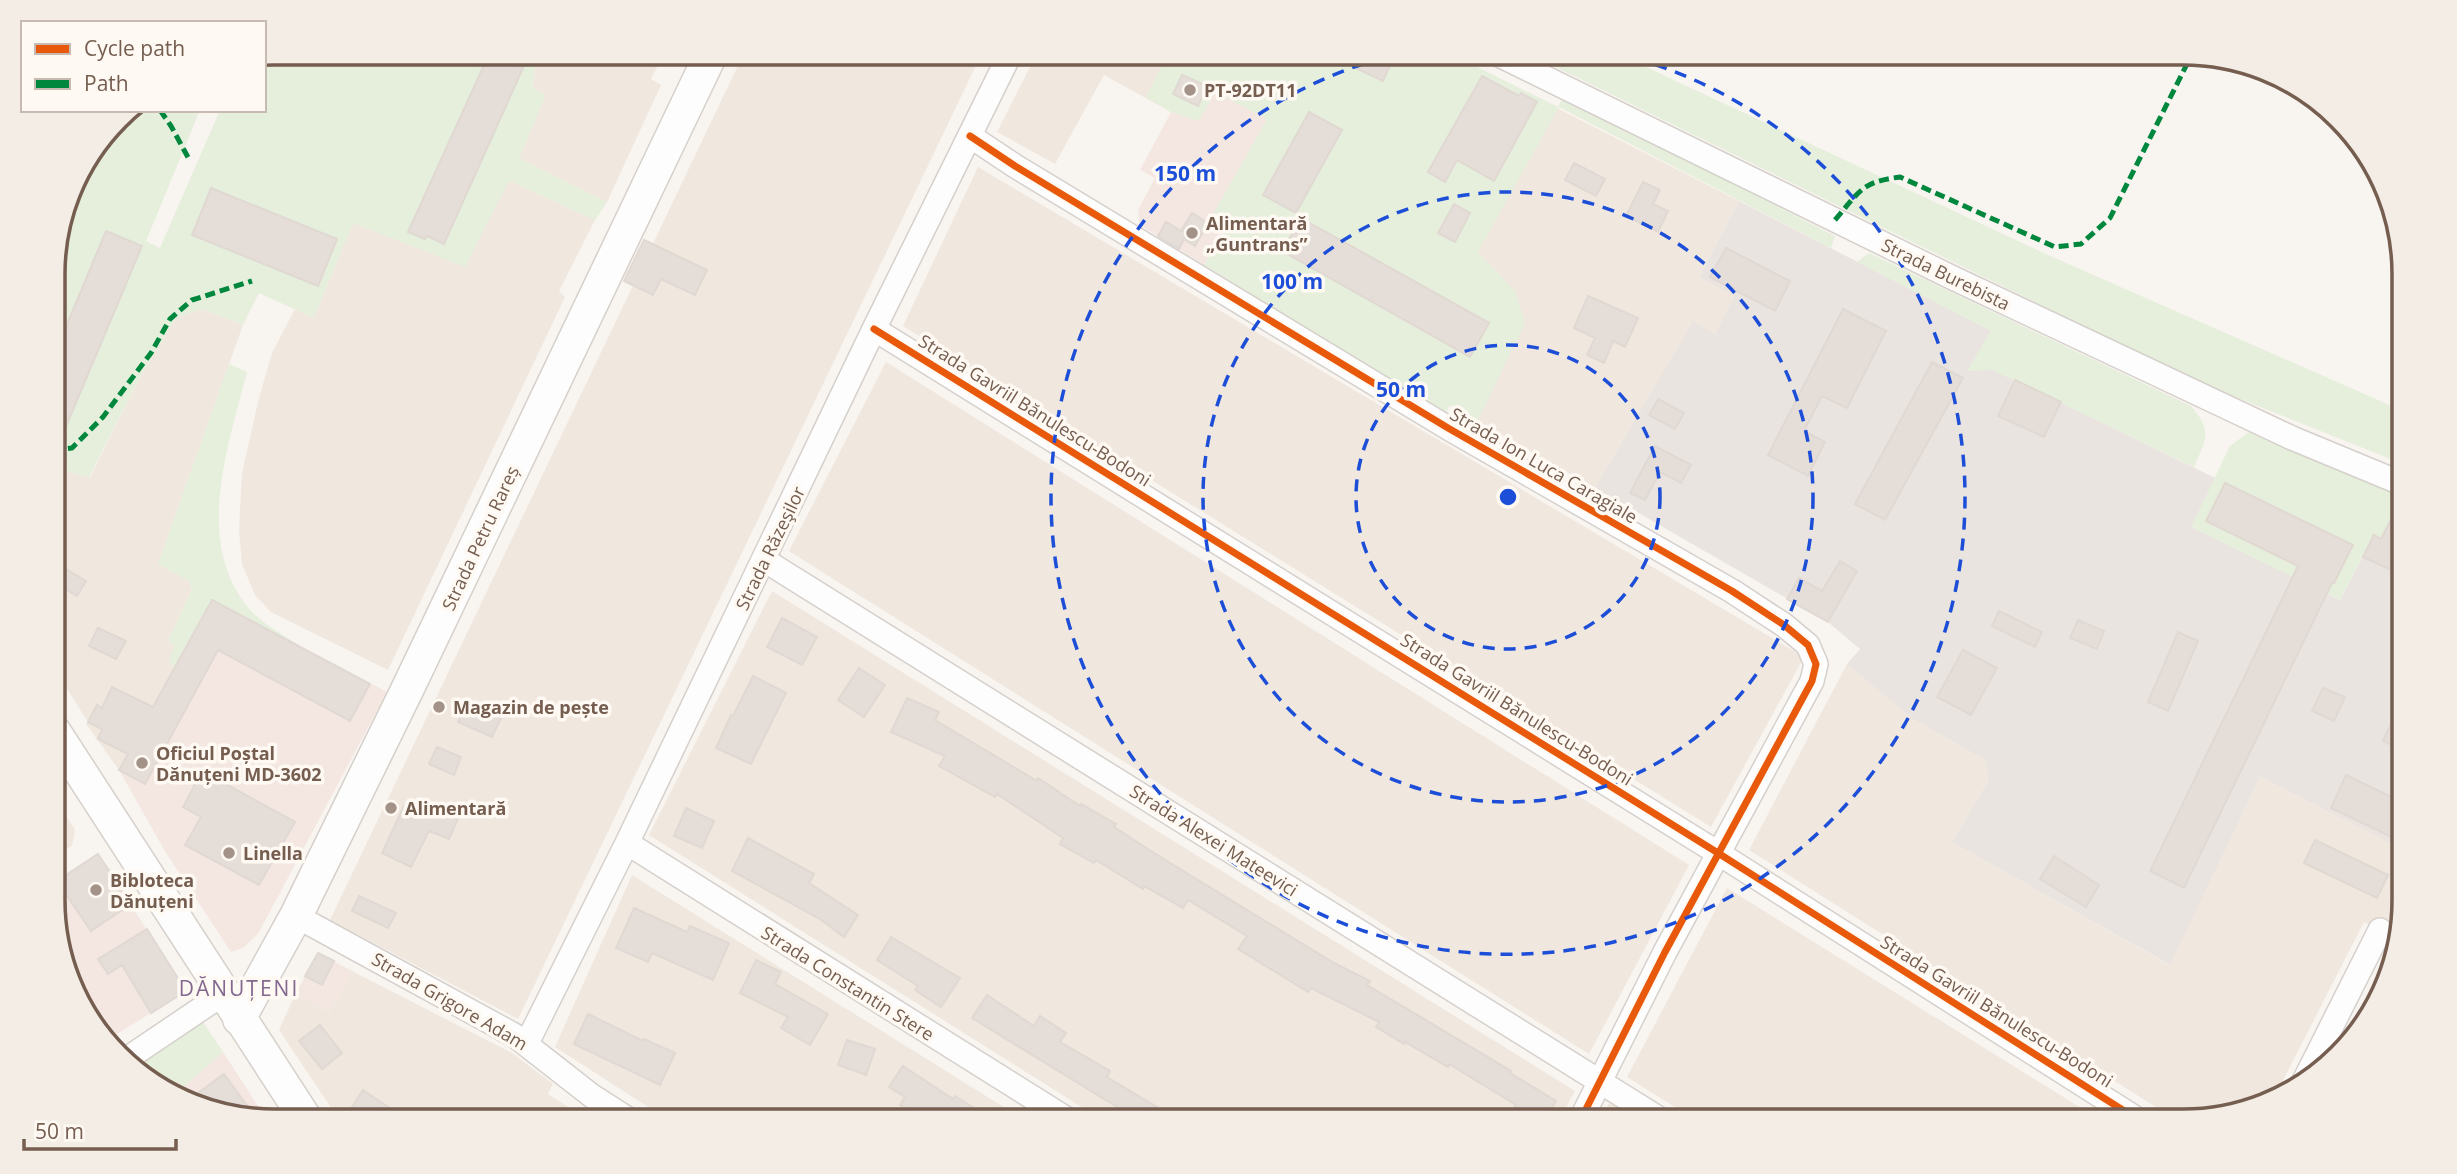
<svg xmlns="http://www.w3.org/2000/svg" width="2457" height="1174" font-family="'Open Sans',sans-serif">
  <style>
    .residential { fill: #f0e7de }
    .commercial { fill: #f4e7e2 }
    .industrial { fill: #eae4e0 }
    .green { fill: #e6eedc }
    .building { fill: #e5ddd7; stroke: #e0d8d2; stroke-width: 2 }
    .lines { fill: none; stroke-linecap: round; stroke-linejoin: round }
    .minor-casing { stroke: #d5d0cb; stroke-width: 26 }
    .secondary-casing { stroke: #d6d0ca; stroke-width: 35 }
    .minor { stroke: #fefdfd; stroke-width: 23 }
    .secondary { stroke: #fefdfd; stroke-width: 32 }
    .quiet { stroke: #00873e; stroke-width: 5; stroke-dasharray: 10 5; stroke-linecap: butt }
    .cycleway-casing { stroke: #fef9f2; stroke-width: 11 }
    .cycleway { stroke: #e8590c; stroke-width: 7 }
    .ring { fill: none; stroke: #1d4ed8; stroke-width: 3.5; stroke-dasharray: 12 9 }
    .poi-dot { fill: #a39288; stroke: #fef9f2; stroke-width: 2.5 }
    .labels { text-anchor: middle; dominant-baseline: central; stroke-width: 7; stroke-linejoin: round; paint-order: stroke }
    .poi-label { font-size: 18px; font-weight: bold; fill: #755d50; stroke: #fef9f2; text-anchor: start }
    .street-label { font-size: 18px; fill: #755d50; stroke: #fef9f2 }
    .quarter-label { font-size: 21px; letter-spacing: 2px; fill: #836890; stroke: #fef9f2 }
    .rim { fill: none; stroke: #755d50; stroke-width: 3.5 }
    .centre { fill: #1d4ed8; stroke: #fef9f2; stroke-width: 3.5 }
    .ring-label { font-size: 21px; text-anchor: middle; font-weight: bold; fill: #1d4ed8; stroke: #fef9f2; stroke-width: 7; stroke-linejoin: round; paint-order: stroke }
  </style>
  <rect width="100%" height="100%" fill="#f8f4f0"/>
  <path class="residential" d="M518,53H664L651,79L661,85L607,202L519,158L545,95L532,87L536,61Z
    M744,53H982L518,1019L330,920Z
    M1037,53H1449L1739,201L1699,277L1736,296L1715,334L1693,322L1595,488L1204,265L1211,255L1208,223L1267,119L1199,121L1171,112L1104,75L1055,164L997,132Z
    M978,167L1804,657L1711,827L903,326Z
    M512,182L595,220L559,291L565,297L388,670L271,612L255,595L242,564L239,530L242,473L259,398L272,353L295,309L314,318L353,223L465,266L506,184Z
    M202,309L243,325L158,564L189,581L192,590L168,640L174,646L176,667L119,770L86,724L88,722L54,668L53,468L90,477L143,372L176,318Z
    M886,362L1689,865L1589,1054L789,551Z
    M772,591L1575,1091L1559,1121H1104L649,835Z
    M1847,664L1911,718L1985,760L1988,781L1952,842L2169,965L2260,777L2404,850V901L2390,935L2364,922L2276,1094L2197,1121H2178L1749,850Z
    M54,797L75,830L72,846L54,854Z
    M632,875L1026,1121H670L555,1047Z
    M1727,888L2102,1121H1697L1627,1077Z
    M2394,953L2387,985L2359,1035L2343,1050Z
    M352,971L512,1053L553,1084L548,1094L590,1121H340L279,1030L296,993L329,1013Z
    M1609,1103L1639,1121H1600Z"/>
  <path class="commercial" d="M1214,92L1268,119L1209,222L1224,231L1204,265L1140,225L1138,210L1155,178L1140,170L1171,112L1199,121Z
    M212,600L387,692L258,934L243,948L231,952L166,853L119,770Z
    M98,854L186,991L106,1041L98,1035L54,930V883Z
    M318,953L352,971L329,1013L296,993Z
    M223,1052L267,1120L191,1105L181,1089Z"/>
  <path class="industrial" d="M1739,201L1992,331L1968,371L1992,369L2215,478L2192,527L2340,600L2374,535L2397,513L2403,516L2404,850L2260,777L2170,965L1952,842L1988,781L1985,760L1911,718L1847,664L1860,649L1828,622L1595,488L1693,321L1715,334L1735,296L1699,277Z"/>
  <path class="green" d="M274,52H518L536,61L532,87L546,95L519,158L607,202L595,220L512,182L508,183L465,267L353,223L314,318L259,293L243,325L203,309L176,318L143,372L89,477L53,468V259L75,175L126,110H200L146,241L160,248L220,110H264V54Z
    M1168,53H1449L1558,107L1563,98L1835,236L1831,248L1559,107L1478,252L1515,291L1525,323L1477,422L1450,405L1445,414L1204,265L1224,231L1208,223L1267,119L1215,92L1199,121L1171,112L1146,98Z
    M1527,53H1616L2048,255L2403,411V464L2200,383Z
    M1869,253L2191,406C2213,432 2206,439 2194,467L1992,370L1967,371L1991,331L1857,262Z
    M229,364L247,372C228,448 192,545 252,612C264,625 289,638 304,649L212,600L176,667L169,663L174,646L168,640L192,590L189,581L158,564Z
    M2249,432L2403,497V516L2397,513L2381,539L2373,536L2340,600L2191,527L2230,446Z
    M203,1022L223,1052L181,1089L191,1105L138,1065Z"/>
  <path class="building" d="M490,52H500L509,56L507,61L523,68L444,244L427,236L425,239L408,232Z
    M1322,52H1361L1374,59L1377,52H1396L1383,81Z
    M1182,75L1207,86L1198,106L1173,94Z
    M1482,76L1519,96L1521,93L1537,102L1494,181L1457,160L1445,182L1428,172Z
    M1309,112L1342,130L1296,213L1263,195Z
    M1574,163L1605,179L1596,196L1565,180Z
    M1643,182L1660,190L1653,204L1668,211L1658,232L1626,216Z
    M211,188L337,239L318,286L192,235Z
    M1454,204L1470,213L1455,242L1438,233Z
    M1192,213L1208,223L1195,246L1184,239L1179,249L1158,236L1166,222L1181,231Z
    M1301,218L1489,323L1470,357L1282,251Z
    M106,231L142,246L53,457V358Z
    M644,240L707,270L695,295L661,279L653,295L624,281Z
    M1726,248L1790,281L1775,311L1710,277Z
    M1588,296L1638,318L1625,347L1613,341L1604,363L1587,355L1595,338L1574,328Z
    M1843,309L1886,331L1847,408L1822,396L1804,431L1825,442L1808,476L1768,455Z
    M1932,362L1963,378L1885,520L1855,504Z
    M2015,380L2061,402L2044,437L1998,416Z
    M1658,399L1684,413L1675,429L1649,415Z
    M1655,446L1691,465L1681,483L1660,472L1645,500L1630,493Z
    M2225,483L2353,545L2334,583H2332L2184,888L2150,871L2298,566L2206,521Z
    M2402,498L2404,546L2391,570L2363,557L2374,535L2381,539Z
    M1840,561L1857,571L1828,622L1787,599L1799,578L1822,591Z
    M54,562L86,581L77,596L54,582Z
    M212,600L370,684L350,721L218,650L145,784L119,770L128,754L98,739L102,729L88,722L97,705L102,708L112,687L153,707Z
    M1999,611L2042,632L2035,647L1992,626Z
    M782,618L817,637L802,665L767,647Z
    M2078,620L2104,631L2097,649L2070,638Z
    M98,628L126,641L116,659L89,646Z
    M2178,632L2198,641L2168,711L2148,702Z
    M1963,650L1997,668L1971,715L1937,697Z
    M859,668L885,685L864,717L838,700Z
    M753,676L786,693L751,764L716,748L731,715L733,716Z
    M2323,688L2345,697L2334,721L2312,711Z
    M2404,696V751L2383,741Z
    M907,698L939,712L935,720L1037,781L1038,778L1080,806L1081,804L1116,824L1114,827L1162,858L1334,963L1370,981L1367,985L1511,1071L1510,1073L1556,1101L1544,1121H1521L1510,1115L1516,1105L1449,1064L1448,1067L1405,1042L1404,1044L1376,1027L1379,1022L1311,988L1308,992L1238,949L1247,936L1188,900L1183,908L1144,886L1143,889L1096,860L1094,863L1060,844L1063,838L997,794L995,797L939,766L945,756L891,732Z
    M467,703L501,718L492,737L458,722Z
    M437,747L461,757L454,775L429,764Z
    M202,771L295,822L259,885L185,845L201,817L183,807Z
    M2346,775L2404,803V843L2331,808Z
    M418,799L459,816L449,839L429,831L411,867L382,853L404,806L413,809Z
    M686,808L714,821L702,848L674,836Z
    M748,838L814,874L809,883L858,915L844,937L820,919L732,871Z
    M2315,840L2388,875L2377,898L2304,863Z
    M98,854L131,904L91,931L57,881Z
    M2054,856L2099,885L2086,907L2040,879Z
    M359,896L396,913L388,928L352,911Z
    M634,908L687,932L690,926L729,943L713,980L652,953L648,962L616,948Z
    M147,929L186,991L151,1013L122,965L108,974L98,959Z
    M891,937L960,978L941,1007L915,990L918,986L877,960Z
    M318,953L334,961L322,985L305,976Z
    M756,960L781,972L775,984L828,1014L810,1045L781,1028L788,1017L740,993Z
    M987,995L1034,1026L1040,1016L1066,1033L1060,1042L1110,1071L1107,1077L1157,1107L1149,1121H1134L1120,1113L1122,1110L972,1018Z
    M588,1014L643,1041L644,1039L675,1053L660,1085L574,1044Z
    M320,1025L342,1053L322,1069L299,1041Z
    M847,1040L875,1049L866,1075L838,1065Z
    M903,1066L953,1099L955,1096L995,1121H912L903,1115L907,1110L900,1105L905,1097L889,1087Z
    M224,1074L256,1118L209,1109L198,1093Z
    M363,1090L394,1111L387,1121H343Z"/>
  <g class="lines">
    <defs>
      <path id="minor" d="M1493,52L1951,277L2292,438L2403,484
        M970,136L1015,166L1448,428L1732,591L1784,625L1808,645L1816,664L1812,681L1665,952L1580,1121
        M874,329L1718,853L2140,1121
        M764,560L1663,1121
        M627,843L1070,1121
        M296,916L514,1035L592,1096L631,1121
        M527,1043L627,843L874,329L1011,52
        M128,1058L223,994
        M2302,1085L2380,930"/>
      <path id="secondary" d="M54,731L307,1121
        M239,1019L296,916L407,690L712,52"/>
    </defs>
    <use href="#minor" class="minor-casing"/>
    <use href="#secondary" class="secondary-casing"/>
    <use href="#minor" class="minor"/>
    <use href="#secondary" class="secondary"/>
    <path class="quiet" d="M160,110L171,126L190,161
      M1835,220C1860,191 1861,182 1900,177L2055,247L2081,244L2110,218L2192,54
      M53,450L72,448L103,417L151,353L170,319L192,300L252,281"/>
    <defs>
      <path id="cycleway" d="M970,136L1015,166L1448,428L1732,591L1784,625L1808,645L1816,664L1812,681L1665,952L1580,1121
        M874,329L1718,853L2140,1121"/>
    </defs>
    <use href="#cycleway" class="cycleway-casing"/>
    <use href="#cycleway" class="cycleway"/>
  </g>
  <g class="ring">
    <circle cx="1508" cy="497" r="152"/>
    <circle cx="1508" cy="497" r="305"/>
    <path d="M1615 53A457 457 0 1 1 1401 53"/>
  </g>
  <g class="poi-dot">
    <circle cx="1190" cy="90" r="7"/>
    <circle cx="1192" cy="233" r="7"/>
    <circle cx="439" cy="707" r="7"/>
    <circle cx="142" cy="763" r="7"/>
    <circle cx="391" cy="808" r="7"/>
    <circle cx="229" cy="853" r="7"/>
    <circle cx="96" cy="890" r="7"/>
  </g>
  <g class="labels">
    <g class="poi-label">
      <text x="1204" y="90">PT-92DT11</text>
      <text x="1206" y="223">Alimentară<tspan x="1206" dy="21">„Guntrans”</tspan></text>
      <text x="453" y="707">Magazin de pește</text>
      <text x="156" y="753">Oficiul Poștal<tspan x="156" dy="21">Dănuțeni MD-3602</tspan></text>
      <text x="405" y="808">Alimentară</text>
      <text x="243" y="853">Linella</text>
      <text x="110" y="880">Bibloteca<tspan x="110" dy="21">Dănuțeni</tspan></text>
    </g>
    <g class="street-label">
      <text transform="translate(1946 274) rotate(26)">Strada Burebista</text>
      <text transform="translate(1035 410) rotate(32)">Strada Gavriil Bănulescu-Bodoni</text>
      <text transform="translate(1544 465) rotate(30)">Strada Ion Luca Caragiale</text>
      <text transform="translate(480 538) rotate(-65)">Strada Petru Rareș</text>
      <text transform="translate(770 548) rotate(-64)">Strada Răzeşilor</text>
      <text transform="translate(1517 709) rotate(32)">Strada Gavriil Bănulescu-Bodoni</text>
      <text transform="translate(1214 840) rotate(32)">Strada Alexei Mateevici</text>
      <text transform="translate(848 983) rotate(32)">Strada Constantin Stere</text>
      <text transform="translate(450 1001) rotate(30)">Strada Grigore Adam</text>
      <text transform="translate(1997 1011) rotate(32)">Strada Gavriil Bănulescu-Bodoni</text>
    </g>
    <g class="quarter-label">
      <text x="239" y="988">DĂNUȚENI</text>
    </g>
  </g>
  <path d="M0 0H2457V1174H0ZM274 65H2183A209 209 0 0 1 2392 274V900A209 209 0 0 1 2183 1109H274A209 209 0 0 1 65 900V274A209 209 0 0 1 274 65Z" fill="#f3ede5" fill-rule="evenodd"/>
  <path class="rim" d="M274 65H2183A209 209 0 0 1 2392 274V900A209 209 0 0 1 2183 1109H274A209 209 0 0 1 65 900V274A209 209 0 0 1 274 65Z"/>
  <circle cx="1508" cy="497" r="10" class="centre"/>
  <g class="ring-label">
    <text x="1185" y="181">150 m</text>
    <text x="1292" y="289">100 m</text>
    <text x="1401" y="397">50 m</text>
  </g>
  <rect x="21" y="21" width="245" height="91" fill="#fef9f2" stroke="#c7bbb1" stroke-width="2"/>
  <rect x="35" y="44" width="35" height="10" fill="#e8590c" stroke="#c7bbb1" stroke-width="2"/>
  <text x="84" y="56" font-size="21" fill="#755d50">Cycle path</text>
  <rect x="35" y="79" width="35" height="10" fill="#00873e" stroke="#c7bbb1" stroke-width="2"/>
  <text x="84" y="91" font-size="21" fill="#755d50">Path</text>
  <path d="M24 1139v10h152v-10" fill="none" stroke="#755d50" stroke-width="3.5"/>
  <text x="35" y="1139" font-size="21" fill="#755d50" stroke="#fef9f2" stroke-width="5" paint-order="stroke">50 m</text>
</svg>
